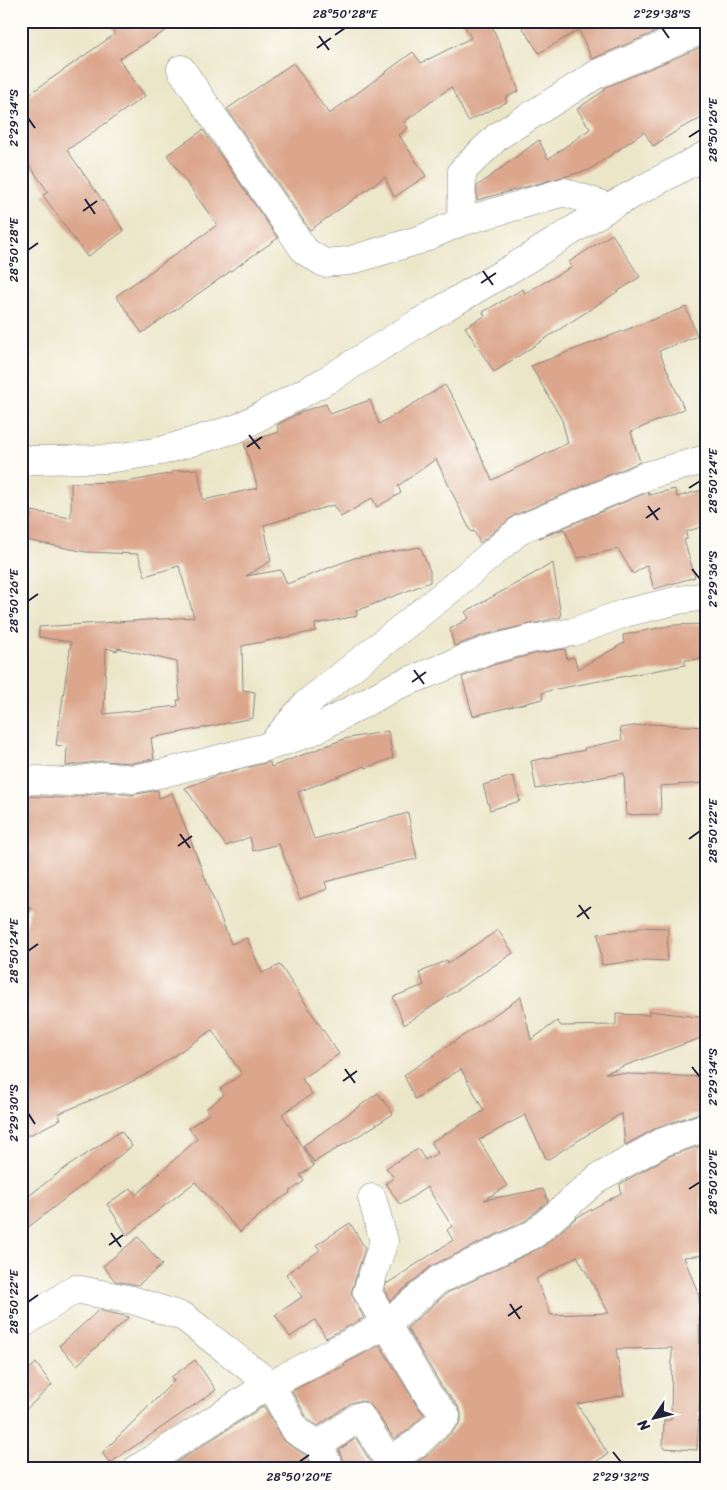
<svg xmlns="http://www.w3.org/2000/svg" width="727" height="1490" font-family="Sriracha,sans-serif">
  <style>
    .building { fill: #dca68c; fill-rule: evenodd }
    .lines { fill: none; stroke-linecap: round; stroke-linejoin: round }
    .minor-casing { stroke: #878482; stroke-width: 29 }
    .tertiary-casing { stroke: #878482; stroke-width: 29 }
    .minor { stroke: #fff; stroke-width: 28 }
    .tertiary { stroke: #fff; stroke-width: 28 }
    .ticks { fill: none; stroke: #22223b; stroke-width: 2 }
    .neatline { fill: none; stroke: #22223b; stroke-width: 2 }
    .ticks-label { font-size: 12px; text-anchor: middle; fill: #22223b }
  </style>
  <rect width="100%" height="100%" fill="#fdfcf7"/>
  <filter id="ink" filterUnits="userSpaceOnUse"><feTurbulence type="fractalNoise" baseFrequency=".02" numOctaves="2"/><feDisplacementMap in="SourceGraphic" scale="10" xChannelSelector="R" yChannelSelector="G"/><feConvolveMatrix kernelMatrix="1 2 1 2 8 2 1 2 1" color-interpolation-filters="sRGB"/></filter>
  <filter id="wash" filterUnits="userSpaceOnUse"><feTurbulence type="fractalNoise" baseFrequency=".0096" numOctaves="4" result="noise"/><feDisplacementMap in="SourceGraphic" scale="20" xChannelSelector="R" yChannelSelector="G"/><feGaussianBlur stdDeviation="1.12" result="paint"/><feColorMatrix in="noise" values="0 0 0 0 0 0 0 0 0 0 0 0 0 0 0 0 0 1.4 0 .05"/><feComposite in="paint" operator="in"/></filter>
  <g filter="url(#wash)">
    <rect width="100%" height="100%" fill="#ece6c9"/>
    <g id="blocks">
      <path class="building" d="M108,21H182L119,59L145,96L67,150L124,231L87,257L43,195L48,192L21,153V100L115,34Z
        M462,21H490L519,91L505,98L507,102L468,121L451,87L404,122L408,128L399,135L426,176L394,197L385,177L310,230L227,109L293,63L329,114L413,52L421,63L471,38Z
        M518,21H670L672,25L592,59L579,30L539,53Z
        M706,45V116L683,127L653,146L644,132L589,170L477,200V186L539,140L548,159L590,129L577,109L605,90L604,88Z
        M203,130L278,238L142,333L116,296L217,225L167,155Z
        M612,234L640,277L494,372L465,327L485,316L483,312L523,289L525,293L572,267L569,262Z
        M686,307L697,336L659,351L684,409L631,432L640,462L515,515L480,543L474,531L471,532L436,459L398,486L401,493L377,507L372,498L341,517L333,505L264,525L271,561L246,576L281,570L287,584L354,558L420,547L430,571V582L356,611L357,616L315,624L316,631L242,646L243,690L255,692L253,718L151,738L154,759L132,763L102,761L66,766L67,747L56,745L71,642L39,637V627L194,617L179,566L145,576L138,554L86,552L26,540L32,511L71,518V483L126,482L173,473V471L198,469L203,500L258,488L244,443L279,432L277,425L303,411L326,404L330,414L370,400L379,424L445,385L456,403L492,480L568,443L562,420L531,366ZM106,648L117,651L118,648L177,662L180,700H177L178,706L104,714Z
        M675,489L677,497L706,489V525L686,532L687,539L684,540L695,577L654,589L647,565L633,574L618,549L578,558L564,529L539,538L648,492L649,495Z
        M553,563L561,617L484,635L454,646L450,629L469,618L465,612Z
        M706,624V659L685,660V665L551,690L542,693L543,699L473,716L462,677L493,665L534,654L565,649L567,659L574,657L578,669L624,643L623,635L673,625Z
        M649,724L706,727V783L660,786L661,814L626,815L624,773L536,789L531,761L585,750L584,748L622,740L620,728Z
        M388,731L393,758L366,768L365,766L298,792L314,839L408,813L417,859L397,863L325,882L327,889L300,899L279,844L253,851L250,837L226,846L185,788L218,775L270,762L271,767L344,739Z
        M513,776L520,801L490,810L483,785Z
        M158,790L159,798L172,793L231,944L247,938L262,973L280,965L339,1054L302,1079L312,1094L282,1114L314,1166L300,1175L304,1181L289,1192L290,1193L274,1203L240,1232L195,1182L127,1235L107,1204L131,1188L136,1195L197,1139L189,1128L209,1114L206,1109L224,1095L220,1089L242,1074L212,1030L147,1074L115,1090L58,1114L61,1119L28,1136L21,1123V944L31,908L21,906V796L68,798L105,792L132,795Z
        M638,927L668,928L667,961L646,960L602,965L598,934L638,929Z
        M498,930L513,953L404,1025L393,997L424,985L419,973L447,960L448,963Z
        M521,997L531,1040L557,1021L561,1026L616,1025V1014L649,1015V1011L706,1018V1036L605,1073L706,1077V1104H700V1113L658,1127L625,1145L622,1113L547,1160L525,1115L479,1140L507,1186L484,1200L543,1189L548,1201L525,1221L431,1266L390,1301L384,1290L387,1282L388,1283L453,1240L447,1230L452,1226L427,1187L400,1205L386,1183L394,1178L386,1168L418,1149L425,1160L438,1153L431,1142L484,1111L461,1069L415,1099L404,1075Z
        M378,1093L393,1114L360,1135L314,1162L303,1146Z
        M121,1131L132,1146L21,1233V1202L61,1171Z
        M700,1146L701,1220H706V1255L684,1257L699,1296L700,1391L697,1450L663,1448L664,1420H671L672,1348L616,1349L624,1395L577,1404L608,1454L585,1469H406L428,1455L457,1427L461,1421V1413L458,1406L442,1387L407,1328L447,1293L544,1246L576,1218L621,1193L620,1184L669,1156ZM577,1256L609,1313L551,1315L536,1279Z
        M350,1223L365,1248L351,1293L364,1318L326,1338L315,1320L290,1337L275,1315L302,1297L286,1274L320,1250L316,1245Z
        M138,1237L162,1265L138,1285L115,1281L103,1266Z
        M99,1310L129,1317L77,1365L59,1346Z
        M380,1345L416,1404L424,1415L407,1431L394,1439L373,1408L366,1402L358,1401L351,1403L318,1426L308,1420L292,1391L325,1374L345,1366L344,1364Z
        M195,1360L216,1390L110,1463L102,1453L174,1381L171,1377Z
        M36,1363L52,1385L21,1414V1377Z
        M264,1406L283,1439L288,1444L307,1456L313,1469H180L174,1464Z
        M356,1438L375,1469H345L339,1450Z"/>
    </g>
  </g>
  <g filter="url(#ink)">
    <use href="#blocks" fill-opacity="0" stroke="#878482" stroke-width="1"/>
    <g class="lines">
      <defs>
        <path id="minor" d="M181,69L305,251L324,263L348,261L419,240L461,222
          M609,207L564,192L461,222L462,171L498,136L597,74L706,28
          M270,746L306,704L447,592L521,529L649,475L706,459
          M21,781L36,780L69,782L104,776L133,779L164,773L270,746L311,732L396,686L488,650L531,639L573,632L625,613L679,600L706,596
          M21,1325L75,1289L132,1300L184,1317L270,1384L296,1431L319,1445
          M137,1469L260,1390L387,1324L438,1280L534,1234L598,1178L663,1142L706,1127
          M330,1469L319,1445L360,1416L389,1461L417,1443L446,1416L429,1396L367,1292L384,1241L372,1198"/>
        <path id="tertiary" d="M21,458L31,460L108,459L161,451L238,428L327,380L420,322L529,258L609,207L706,155"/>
      </defs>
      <use href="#minor" class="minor-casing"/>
      <use href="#tertiary" class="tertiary-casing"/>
      <use href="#minor" class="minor"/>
      <use href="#tertiary" class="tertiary"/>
    </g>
  </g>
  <path class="ticks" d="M662,28L669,38M335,35L345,28M319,36L329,50M317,48L331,38M28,118L35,128M689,137L700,130M85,199L95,214M83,211L97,201M28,250L38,243M483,271L493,285M481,283L496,273M249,435L260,449M247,447L262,437M689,488L700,481M648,506L658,520M646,518L660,508M692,569L700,579M28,601L38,594M414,670L424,684M412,682L426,672M180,834L190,848M689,839L700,831M178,846L192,836M579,905L589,919M577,917L591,907M28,951L38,944M692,1067L700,1077M345,1069L355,1083M343,1081L357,1071M28,1113L35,1124M689,1189L700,1182M111,1233L121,1247M109,1245L123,1235M28,1302L38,1295M510,1304L520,1319M508,1316L522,1306M613,1452L621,1462M299,1462L309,1455"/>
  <rect width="727" height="1490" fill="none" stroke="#fdfcf7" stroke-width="55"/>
  <g transform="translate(654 1418) rotate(235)" stroke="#fdfcf7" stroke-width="4" paint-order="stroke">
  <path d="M0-4L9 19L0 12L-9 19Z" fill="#22223b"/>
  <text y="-8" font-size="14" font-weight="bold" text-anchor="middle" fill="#22223b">N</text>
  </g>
  <rect x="28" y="28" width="672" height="1434" class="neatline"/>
  <g class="ticks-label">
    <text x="345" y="18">28°50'28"E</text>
    <text x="662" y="18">2°29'38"S</text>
    <text transform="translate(14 118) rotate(-90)" y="4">2°29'34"S</text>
    <text transform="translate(713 130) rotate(-90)" y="4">28°50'26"E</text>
    <text transform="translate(14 250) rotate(-90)" y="4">28°50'28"E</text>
    <text transform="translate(713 481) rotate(-90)" y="4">28°50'24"E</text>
    <text transform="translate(713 579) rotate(-90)" y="4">2°29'36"S</text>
    <text transform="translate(14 601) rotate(-90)" y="4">28°50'26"E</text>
    <text transform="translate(713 831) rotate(-90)" y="4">28°50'22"E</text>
    <text transform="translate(14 951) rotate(-90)" y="4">28°50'24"E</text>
    <text transform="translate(713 1077) rotate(-90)" y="4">2°29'34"S</text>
    <text transform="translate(14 1113) rotate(-90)" y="4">2°29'30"S</text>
    <text transform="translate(713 1182) rotate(-90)" y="4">28°50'20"E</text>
    <text transform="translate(14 1302) rotate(-90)" y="4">28°50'22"E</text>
    <text x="299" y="1481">28°50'20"E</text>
    <text x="621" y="1481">2°29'32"S</text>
  </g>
</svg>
